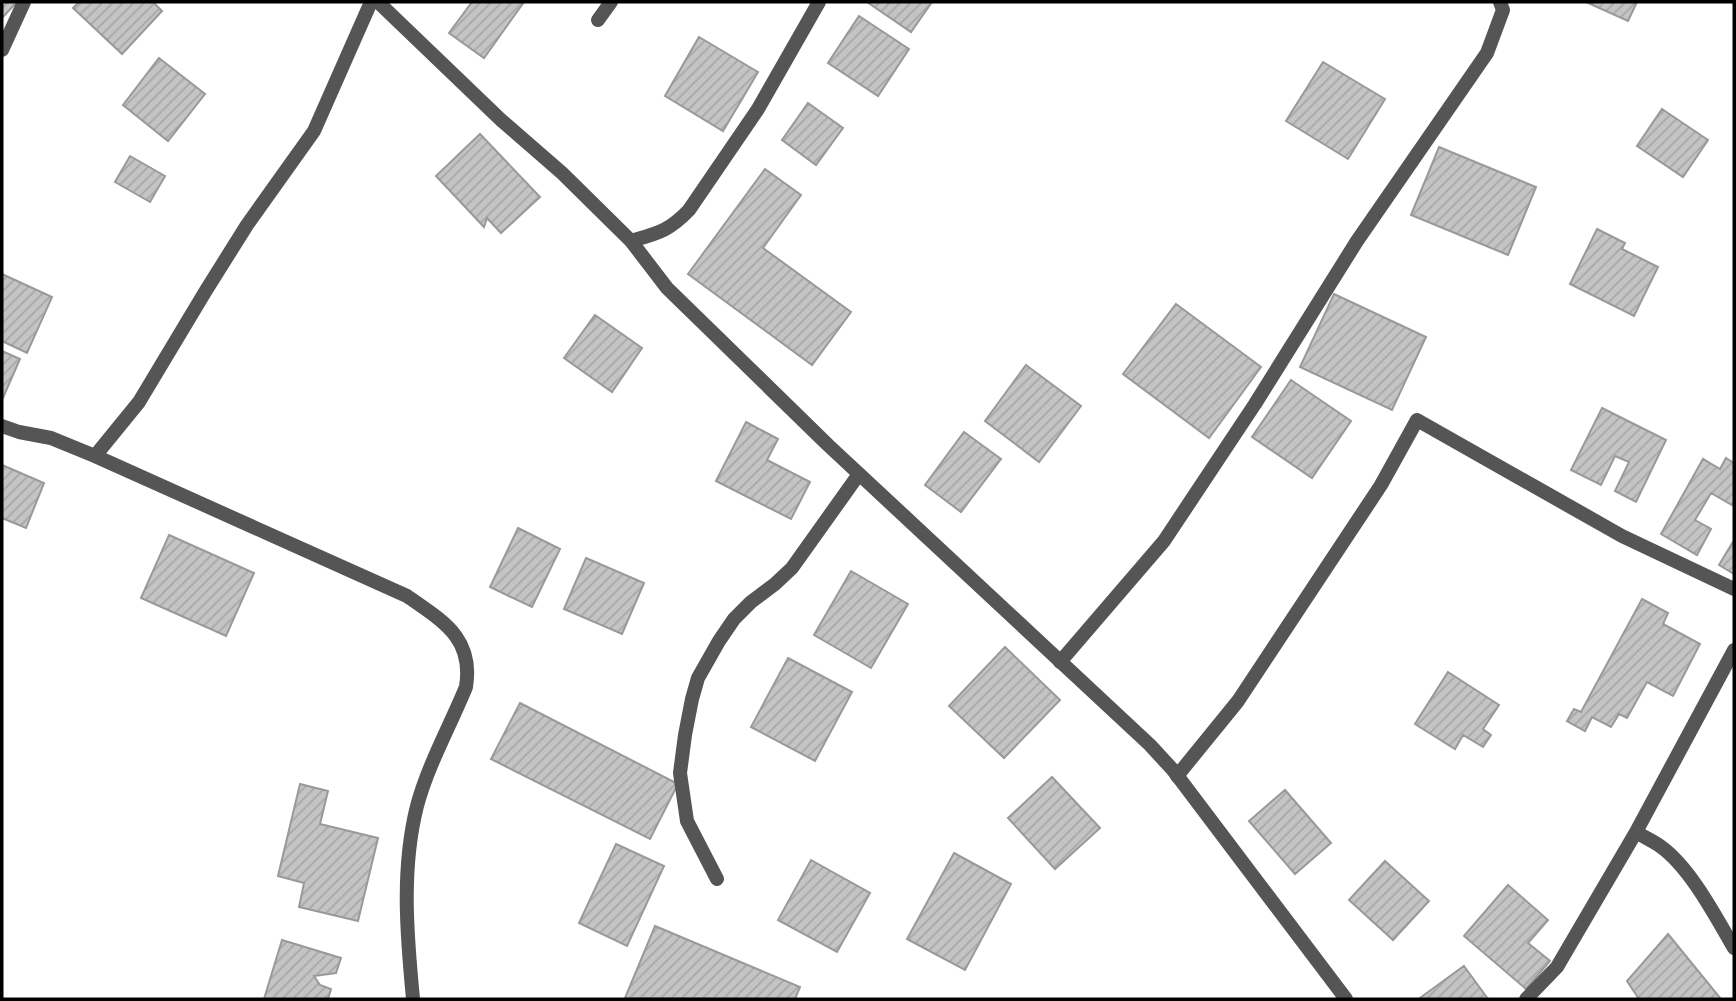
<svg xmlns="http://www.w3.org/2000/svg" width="1736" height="1001" font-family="'Varela Round',sans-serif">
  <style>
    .building { fill: url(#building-hatch); stroke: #999; stroke-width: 2 }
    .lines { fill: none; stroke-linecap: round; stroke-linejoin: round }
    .minor { stroke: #555; stroke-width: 14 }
    .tertiary { stroke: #555; stroke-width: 14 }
  </style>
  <defs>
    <pattern id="building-hatch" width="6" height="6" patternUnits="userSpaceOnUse" patternTransform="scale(1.75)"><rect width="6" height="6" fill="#c4c4c4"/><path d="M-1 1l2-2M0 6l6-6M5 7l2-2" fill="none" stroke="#a7a7a7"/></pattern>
  </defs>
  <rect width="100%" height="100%" fill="#fff"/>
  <path class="building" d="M2,2H17L2,18Z
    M79,2H153L162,11L122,54L73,8Z
    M472,2H524L484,58L449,33Z
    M867,2H932L911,32Z
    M1586,2H1637L1628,21Z
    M859,16L909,49L878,96L828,63Z
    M699,37L758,72L723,131L665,96Z
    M159,58L205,94L168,141L123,105Z
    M1323,62L1385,99L1348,159L1286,121Z
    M808,103L843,128L816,165L782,140Z
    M1662,109L1708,140L1683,177L1637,146Z
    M480,134L540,197L501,233L487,218L484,227L436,176Z
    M1439,147L1536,187L1508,255L1411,215Z
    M130,156L165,176L150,202L115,182Z
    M765,169L801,195L763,248L851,312L812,365L688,274Z
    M1597,229L1625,243L1622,249L1658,267L1634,316L1570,284Z
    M2,274L52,297L27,353L2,341Z
    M1334,294L1426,337L1392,410L1300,367Z
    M1176,304L1261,367L1209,438L1123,374Z
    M595,315L642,348L612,392L564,358Z
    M2,351L20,359L2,400Z
    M1026,365L1081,406L1039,462L985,421Z
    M1291,380L1351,421L1312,478L1252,437Z
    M1602,408L1666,440L1636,502L1615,491L1629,462L1615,456L1601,485L1571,470Z
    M746,422L778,439L767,460L810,482L791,519L716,481Z
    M964,432L1001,459L961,512L925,485Z
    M1726,458L1734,463V501L1732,505L1711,493L1695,520L1711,529L1697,555L1661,534L1703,459L1720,469Z
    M2,465L44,483L26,528L2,518Z
    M518,528L560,549L532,607L490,587Z
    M169,535L254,573L226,636L141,598Z
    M1734,540V574L1719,565Z
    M586,558L644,583L622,634L564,609Z
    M851,571L908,604L871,668L814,635Z
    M1642,599L1668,613L1663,624L1700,644L1673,696L1647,682L1627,718L1619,714L1611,727L1592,717L1585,731L1567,721L1574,709L1581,712Z
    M1005,647L1060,700L1004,758L949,706Z
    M788,658L852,692L815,761L751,727Z
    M1448,672L1499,705L1483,729L1491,735L1483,747L1463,735L1455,749L1415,724Z
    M520,703L678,784L650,839L491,759Z
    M1052,777L1100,828L1055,869L1008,818Z
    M300,784L328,791L320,824L378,838L358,921L299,907L304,883L278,876Z
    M1285,790L1331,843L1295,874L1249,821Z
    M616,844L664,866L627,946L579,923Z
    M954,853L1011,884L965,970L907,939Z
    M811,860L870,893L837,952L778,920Z
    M1385,861L1429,901L1393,940L1349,900Z
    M1508,885L1548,920L1528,943L1550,961L1526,989L1464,936Z
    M655,926L800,987L795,999L625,998Z
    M1668,934L1721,999H1639L1627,981Z
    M282,940L341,958L336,973L314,976L320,985L331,989L328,999H264Z
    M1464,966L1488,999H1420V998Z"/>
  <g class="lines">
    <path class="minor" d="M598,20L611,2
      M2,50L24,2
      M631,241C658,233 669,231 689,210L758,109L819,2
      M2,426L19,432L51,438L95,456L139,402L205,292L247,225L314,131L371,2
      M95,456L407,596C442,621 474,637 466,687C450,726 428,765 417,806C401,869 407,936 413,999
      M1060,662L1164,541L1255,404L1357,241L1487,53L1503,10L1500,2
      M1177,776L1238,701L1381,485L1417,420L1622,536L1734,589
      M1636,832C1644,837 1653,841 1660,846C1690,867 1716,917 1734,948
      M717,879L687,821L680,773L685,735L692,699L698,678L719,641L734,619L751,602L775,584L792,568L859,474
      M1526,999L1557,967L1636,832L1734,650"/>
    <path class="tertiary" d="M378,2L501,120L562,173L631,241L667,288L828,445L1150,745L1173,770L1346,999"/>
  </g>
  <rect width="1736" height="1001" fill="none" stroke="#000000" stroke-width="7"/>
</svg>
